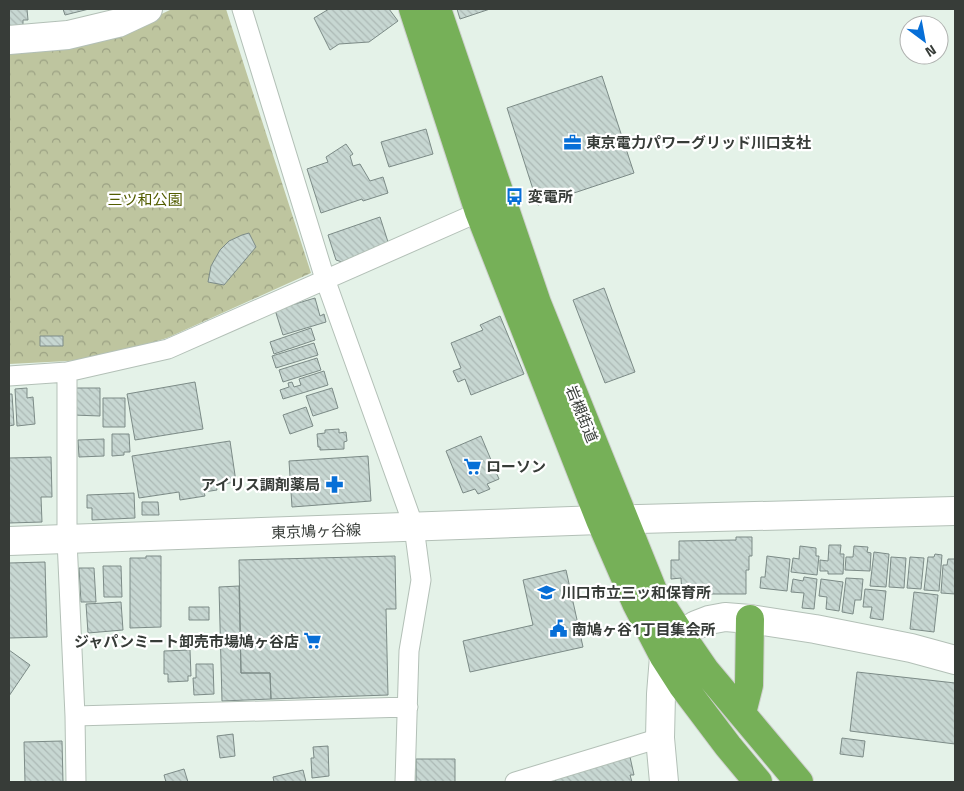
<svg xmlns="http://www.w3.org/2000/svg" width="964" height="791" font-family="'Titillium Web','Noto Sans JP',sans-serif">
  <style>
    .park { fill: url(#park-crowns) }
    .building { fill: url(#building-back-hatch); stroke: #7c8b87 }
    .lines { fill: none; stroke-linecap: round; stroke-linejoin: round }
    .street-casing { stroke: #b3c0b7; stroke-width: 21 }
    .secondary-casing { stroke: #b3c0b7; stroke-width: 30 }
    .highway-casing { stroke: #cfd0cf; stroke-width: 30 }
    .street { stroke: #fff; stroke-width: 19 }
    .secondary { stroke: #fff; stroke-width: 28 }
    .highway { stroke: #76b058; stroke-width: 28 }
    .labels { text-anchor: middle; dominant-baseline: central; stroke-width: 4.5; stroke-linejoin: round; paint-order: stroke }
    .poi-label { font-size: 15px; font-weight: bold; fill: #373c38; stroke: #fff; text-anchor: start }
    .park-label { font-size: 15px; fill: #535d00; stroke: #fff }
    .street-label { font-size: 15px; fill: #373c38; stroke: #fff }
  </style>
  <defs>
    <pattern id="park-crowns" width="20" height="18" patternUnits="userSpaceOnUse" patternTransform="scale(1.25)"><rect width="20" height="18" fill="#bec59f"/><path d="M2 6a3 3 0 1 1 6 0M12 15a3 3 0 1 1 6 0" fill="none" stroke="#9ba183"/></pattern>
    <pattern id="building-back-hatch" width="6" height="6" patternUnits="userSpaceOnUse" patternTransform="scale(1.25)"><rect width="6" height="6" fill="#c7d7d2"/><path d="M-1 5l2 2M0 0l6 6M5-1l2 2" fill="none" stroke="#acb9b5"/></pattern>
  </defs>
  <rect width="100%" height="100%" fill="#e4f2e8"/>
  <path class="park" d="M172,9H226L311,273L167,338L118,353L87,360L9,364V49L143,23Z"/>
  <path class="building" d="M9,9H27L28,20H23V26L9,27Z
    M63,9H89L65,15Z
    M329,9H389L398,21L369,42L339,44L330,50L314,18Z
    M457,9H490L460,19Z
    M602,76L634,173L538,205L507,108Z
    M426,129L433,154L389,167L381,142Z
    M346,144L353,154L350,156L353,166L360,164L370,181L383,177L388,193L363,201L362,199L321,213L307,169L328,162L326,157Z
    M380,217L388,242L342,262L336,260L328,235Z
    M249,233L256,247L224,285L208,282L211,266L220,250L229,241L242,235Z
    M604,288L635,372L605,383L573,300Z
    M315,298L320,316L324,314L326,322L283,335L275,310Z
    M500,316L524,374L471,395L465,379L458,382L453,371L461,368L451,343L483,330L480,325Z
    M311,328L315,340L274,354L270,342Z
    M40,336H63V346H40Z
    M314,343L318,355L276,368L272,356Z
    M317,358L321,370L283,382L279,370Z
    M324,371L328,385L283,399L280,390L289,387L288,383L292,382L294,387L301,385L299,379Z
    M195,382L203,429L135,440L127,394Z
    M27,388V398L33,397L35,424L17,426L15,389Z
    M74,388H100V416L73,415Z
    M332,388L338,408L313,416L306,396Z
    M9,394H12L14,425L9,426Z
    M103,398H125V427H103Z
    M306,407L313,426L290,434L283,415Z
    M339,429V433L346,432L347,441L344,442V449L320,450V447H318L317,434L325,433V430Z
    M112,434H129L130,452H124V455L112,456Z
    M481,436L499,479L487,484L490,489L478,494L475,489L463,493L446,451Z
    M104,439V456L79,457L78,440Z
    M230,441L236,482L216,485L217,490L204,492L205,496L180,500L179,492L139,498L132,456Z
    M368,456L371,501L292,507L289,461Z
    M51,457L52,497H41L42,522L9,523V458Z
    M134,493L135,518L92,520V508H87V495Z
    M142,502H158L159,515H142Z
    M736,537H752V556H749V570H746V594H682L681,578L671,579V560H679V541L736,540Z
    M829,545H841L840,554H844L843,574H828V571H820V560L828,561Z
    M800,546L816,548V556H819L817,575L791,572L793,558L799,559Z
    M854,546L868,547L867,552L871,553L870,571L845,570L846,557H853Z
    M874,552L889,554L886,587L870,586Z
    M935,554L942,555L939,591L924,590L928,557H934Z
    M146,556H161V627L130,628V558H146Z
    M395,556L396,609H386L388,695L271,699L270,673H241L239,560Z
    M767,556L790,559L787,591L760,588L761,577H765Z
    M891,557L906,558L904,588L889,587Z
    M910,557L924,558L921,589L907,588Z
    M948,559H955V594L941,593L943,565H947Z
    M45,562L47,637L9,638V563Z
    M103,566H121L122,597H104Z
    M79,568H94L96,602H81Z
    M566,570L583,647L470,672L463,641L533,625L523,580Z
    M804,577L817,579L814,609L802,608L804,593L791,592L793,579L803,581Z
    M846,578L863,579L861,600H855L853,614L842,612Z
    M821,579L843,582L839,611L826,609L827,597L819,596Z
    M239,586L241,673H270L271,699L222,701L219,587Z
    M865,589L886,591L883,620L870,618L872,607H863Z
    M914,592L938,595L934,632L910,629Z
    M121,602L123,630L88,633L86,604Z
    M189,607H209V620H189Z
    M9,650L30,665L9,696Z
    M190,650L191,676H188V681L168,682V674H164V651Z
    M196,664H213L214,694L194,695L193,678H196Z
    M857,672L955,683V744L850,731Z
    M233,734L235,756L220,758L217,736Z
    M842,738L865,741L863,757L840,754Z
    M62,741L63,782H25L24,742Z
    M328,746L329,776L312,778L311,758H314L313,747Z
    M630,757L634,775H630L632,782H556L554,776L582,767Z
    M416,759H455V782H416Z
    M184,769L188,782H166L164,775Z
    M303,770L306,782H274L273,777Z"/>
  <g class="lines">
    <defs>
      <path id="street" d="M242,9L325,279L414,527L421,580L409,651L405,782
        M67,372V540L75,716L76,782
        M9,376L67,372L168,349L479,212
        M75,716L408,707
        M515,782L660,738"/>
      <path id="secondary" d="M9,40L68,35L118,23L148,9
        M9,541L600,520L955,511
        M664,782L660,738L661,694L664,657L681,635L696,625L709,620L725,617L750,619L815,629L911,648L955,660"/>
      <path id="highway" d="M413,9L479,212L600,520L636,603L664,657L682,685L728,746L758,782
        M437,9L537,303L654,593L681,635L705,670L799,782
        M742,713L749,685L750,619"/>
    </defs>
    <use href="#street" class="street-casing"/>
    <use href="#secondary" class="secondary-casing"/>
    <use href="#highway" class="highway-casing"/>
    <use href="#street" class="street"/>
    <use href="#secondary" class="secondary"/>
    <use href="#highway" class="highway"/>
  </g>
  <defs>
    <symbol id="office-bare" viewBox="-9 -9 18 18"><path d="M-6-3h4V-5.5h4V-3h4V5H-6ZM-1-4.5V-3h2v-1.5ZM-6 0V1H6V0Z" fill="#076fd7" stroke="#fff" stroke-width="2.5" paint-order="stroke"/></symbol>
    <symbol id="bus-bare" viewBox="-9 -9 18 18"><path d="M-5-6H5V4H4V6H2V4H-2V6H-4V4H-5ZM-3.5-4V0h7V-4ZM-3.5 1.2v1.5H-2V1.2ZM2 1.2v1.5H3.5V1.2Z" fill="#076fd7" stroke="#fff" stroke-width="2.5" paint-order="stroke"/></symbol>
    <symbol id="supermarket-bare" viewBox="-9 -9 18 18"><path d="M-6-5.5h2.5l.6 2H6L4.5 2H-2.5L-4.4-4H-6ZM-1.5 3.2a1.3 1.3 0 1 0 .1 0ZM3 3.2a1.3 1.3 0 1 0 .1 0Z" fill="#076fd7" stroke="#fff" stroke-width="2.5" paint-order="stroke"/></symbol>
    <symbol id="pharmacy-bare" viewBox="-9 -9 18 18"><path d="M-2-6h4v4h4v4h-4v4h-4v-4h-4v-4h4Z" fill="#076fd7" stroke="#fff" stroke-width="2.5" paint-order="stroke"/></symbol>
    <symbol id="school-bare" viewBox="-9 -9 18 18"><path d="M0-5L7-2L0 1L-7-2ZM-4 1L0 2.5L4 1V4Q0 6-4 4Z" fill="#076fd7" stroke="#fff" stroke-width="2.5" paint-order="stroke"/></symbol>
    <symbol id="civic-bare" viewBox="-9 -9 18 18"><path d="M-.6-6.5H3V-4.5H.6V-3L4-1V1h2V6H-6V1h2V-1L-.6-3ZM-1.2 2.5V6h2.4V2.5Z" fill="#076fd7" stroke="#fff" stroke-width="2.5" paint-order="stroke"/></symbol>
  </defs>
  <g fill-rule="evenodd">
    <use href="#office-bare" x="560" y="130" width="25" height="25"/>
    <use href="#bus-bare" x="502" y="184" width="25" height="25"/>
    <use href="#supermarket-bare" x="460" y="454" width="25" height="25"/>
    <use href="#pharmacy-bare" x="322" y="472" width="25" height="25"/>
    <use href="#school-bare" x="534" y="580" width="25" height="25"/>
    <use href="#civic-bare" x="546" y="616" width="25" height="25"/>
    <use href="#supermarket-bare" x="300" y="628" width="25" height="25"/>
  </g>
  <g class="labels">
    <g class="poi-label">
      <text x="586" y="142">東京電力パワーグリッド川口支社</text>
      <text x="528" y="196">変電所</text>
      <text x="486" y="466">ローソン</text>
      <text x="320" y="484" text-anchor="end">アイリス調剤薬局</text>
      <text x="561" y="592">川口市立三ッ和保育所</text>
      <text x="572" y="629">南鳩ヶ谷1丁目集会所</text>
      <text x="299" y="641" text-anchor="end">ジャパンミート卸売市場鳩ヶ谷店</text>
    </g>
    <g class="park-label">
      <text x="145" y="199">三ツ和公園</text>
    </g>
    <g class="street-label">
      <text transform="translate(582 414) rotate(68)">岩槻街道</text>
      <text transform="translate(316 531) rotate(-2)">東京鳩ヶ谷線</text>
    </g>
  </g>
  <rect width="964" height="791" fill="none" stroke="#373c38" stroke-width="20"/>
  <g transform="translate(924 40) rotate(148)"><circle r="24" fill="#ffffff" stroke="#afb1af"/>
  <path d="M0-4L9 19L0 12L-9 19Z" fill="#076fd7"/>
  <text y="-8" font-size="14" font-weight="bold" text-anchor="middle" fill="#373c38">N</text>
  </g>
</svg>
